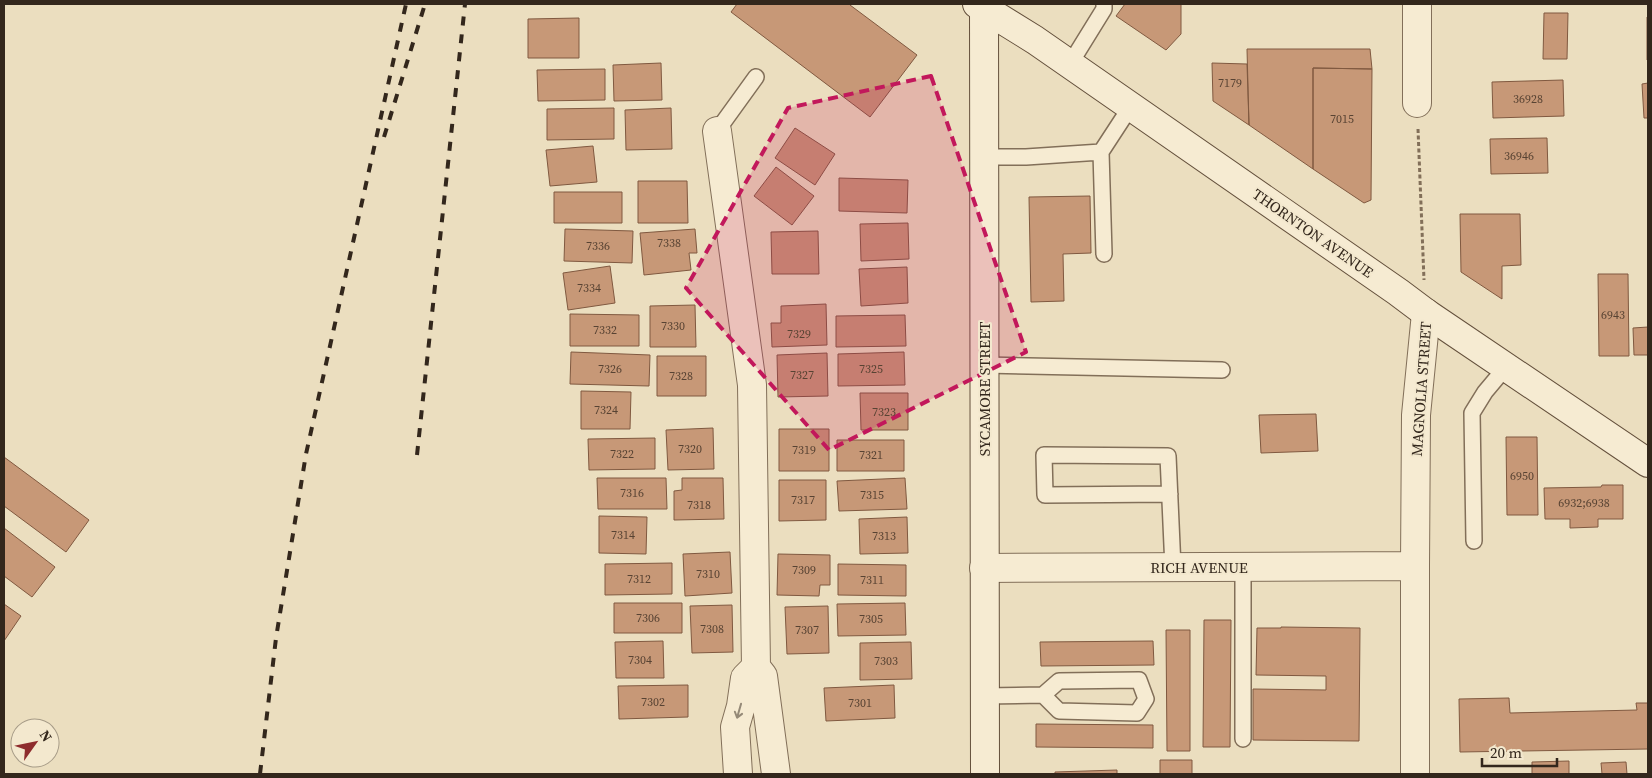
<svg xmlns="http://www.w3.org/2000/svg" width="1652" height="778" font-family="'Source Serif 4',serif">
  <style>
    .building { fill: #c79877; stroke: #805940 }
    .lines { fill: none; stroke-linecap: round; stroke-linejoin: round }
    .lane-casing { stroke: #826f59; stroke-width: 18 }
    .street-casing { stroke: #826f59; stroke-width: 30 }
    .secondary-casing { stroke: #64503c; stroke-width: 30 }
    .path { stroke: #826f59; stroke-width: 3; stroke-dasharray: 4 2.5; stroke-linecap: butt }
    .lane { stroke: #f6ebd2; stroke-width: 15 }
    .street { stroke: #f6ebd2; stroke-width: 28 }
    .secondary { stroke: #f6ebd2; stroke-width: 28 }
    .rail { stroke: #33271c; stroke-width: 4; stroke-dasharray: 9 9; stroke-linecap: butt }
    .oneway { stroke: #948977 }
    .marked { fill: #c2185b; fill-opacity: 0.2; stroke: #c2185b; stroke-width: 4; stroke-dasharray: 10 6; stroke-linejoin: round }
    .labels { text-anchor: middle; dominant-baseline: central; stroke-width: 4; stroke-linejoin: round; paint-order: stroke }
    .number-label { font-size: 12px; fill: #584333 }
    .street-label { font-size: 15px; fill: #33271c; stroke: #f3e8ce }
  </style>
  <rect width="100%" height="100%" fill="#ebdebf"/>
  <path class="building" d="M737,4H852L850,5L917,55L870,117L731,12Z
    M1125,4H1181V34L1166,50L1116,16Z
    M1544,13H1568L1567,59H1543Z
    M1647,17H1648V60H1647Z
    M579,18V58H528V19Z
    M1247,49H1370L1372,69L1313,68V169L1249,125Z
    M661,63L662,100L614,101L613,65Z
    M1212,63L1247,64L1249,125L1213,101Z
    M1313,68L1372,69L1371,200L1364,203L1313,169Z
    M605,69V100L538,101L537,70Z
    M1563,80L1564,116L1493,118L1492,82Z
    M1648,83V118H1644L1642,84Z
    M614,108V139L547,140V109Z
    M671,108L672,149L626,150L625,110Z
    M795,128L835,154L815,185L775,158Z
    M1547,138L1548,173L1491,174L1490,139Z
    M593,146L597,182L550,186L546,150Z
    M776,167L814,196L792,225L754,196Z
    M839,178L908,180L907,213L839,211Z
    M638,181H687L688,223H638Z
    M554,192H622V223H554Z
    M1090,196L1091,253L1063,254L1064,301L1031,302L1029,197Z
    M1460,214H1520L1521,265L1502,266V299L1461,272Z
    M908,223L909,259L861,261L860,224Z
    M565,229L633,231L632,263L564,261Z
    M695,229L697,253H689L691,270L644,275L640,233Z
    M818,231L819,274H772L771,232Z
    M610,266L615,303L568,310L563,273Z
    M907,267L908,303L861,306L859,269Z
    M1598,274H1628L1629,356H1599Z
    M826,304L827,345L772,347L771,323H781V306Z
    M695,305L696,347H650V306Z
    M570,314L639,315V346H570Z
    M905,315L906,346L836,347V316Z
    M1648,327V355H1634L1633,328Z
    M571,352L650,355L649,386L570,384Z
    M904,352L905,385L838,386V354Z
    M827,353L828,396L778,397L777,355Z
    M657,356H706V396H657Z
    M581,391L631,392L630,429H581Z
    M860,393H908V430H861Z
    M1316,414L1318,451L1261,453L1259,415Z
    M713,428L714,469L668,470L666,430Z
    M779,429H829V471H779Z
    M1506,437H1537L1538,515H1507Z
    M655,438V469L589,470L588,439Z
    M837,440H904V471H837Z
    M4,457L89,520L66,552L4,506Z
    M597,478H666L667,509H598Z
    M682,478H723L724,519L674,520V491L682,490Z
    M905,478L907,509L839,511L837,481Z
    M779,480H826V520L779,521Z
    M1602,485H1623V519H1598V527L1570,528V519H1545L1544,488L1601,487Z
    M599,516L647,517L646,554L599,553Z
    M907,517L908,553L860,554L859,519Z
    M4,528L55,567L32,597L4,576Z
    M730,552L732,593L685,596L683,554Z
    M778,554L830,555V585H820L819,596L777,595Z
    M672,563V594L605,595V564Z
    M838,564L906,565V596L838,595Z
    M614,603H682V633H614Z
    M905,603L906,635L838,636L837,604Z
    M4,604L21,616L4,641Z
    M732,605L733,652L692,653L690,606Z
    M828,606L829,653L787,654L785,607Z
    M1204,620H1231L1230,747H1203Z
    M1281,627L1360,628L1359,741L1253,740V689L1326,690V676L1256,675L1257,628H1281Z
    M1166,630H1190V751H1167Z
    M663,641L664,678H616L615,642Z
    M1153,641L1154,665L1041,666L1040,642Z
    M911,642L912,679L860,680V643Z
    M688,685V717L619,719L618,686Z
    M894,685L895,718L826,721L824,688Z
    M1509,698L1510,713L1637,710L1636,703H1648V749L1460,752L1459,699Z
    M1036,724L1153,725V748L1036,747Z
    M1160,760H1192V774H1160Z
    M1569,761V774H1532V762Z
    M1626,762L1627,774H1602L1601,763Z
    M1117,770V774H1055V772Z"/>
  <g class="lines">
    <defs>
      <path id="lane" d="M1070,64L1104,9V4
        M717,131L756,77
        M1101,152L1131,106
        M983,157H1026L1101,152L1104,254
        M984,365L1222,370
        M1170,494L1045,495L1044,455L1168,456L1173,568
        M1474,541L1472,413L1485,392L1506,367
        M984,696L1043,695L1059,681L1139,680L1146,699L1137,713L1059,711L1043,695
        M1243,739V567"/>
      <path id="street" d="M1417,103V4
        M717,131L752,385L756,667L763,676L776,774
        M984,568L1415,566
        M738,774L735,727L741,706L745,678L756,667
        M1415,774V566L1416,415L1426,313"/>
      <path id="secondary" d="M977,4L1035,40L1398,292L1426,313L1648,463
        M984,4L985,774"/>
    </defs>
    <use href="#lane" class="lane-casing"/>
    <use href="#street" class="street-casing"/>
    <use href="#secondary" class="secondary-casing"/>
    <path class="path" d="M1418,129L1424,280"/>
    <use href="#lane" class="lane"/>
    <use href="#street" class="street"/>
    <use href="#secondary" class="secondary"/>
    <path class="rail" d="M384,137L425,4
      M417,455L465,4
      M260,774L276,638L306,454L406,4"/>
  </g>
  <defs><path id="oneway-shaft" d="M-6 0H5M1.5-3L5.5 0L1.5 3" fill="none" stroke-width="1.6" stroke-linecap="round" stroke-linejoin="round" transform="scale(1.25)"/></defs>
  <use class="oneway" href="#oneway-shaft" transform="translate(739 711) rotate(106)"/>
  <path class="marked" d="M931,76L1026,352L829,450L686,288L788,108Z"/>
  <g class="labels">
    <g class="number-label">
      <text x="1230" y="83">7179</text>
      <text x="1528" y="99">36928</text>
      <text x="1342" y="119">7015</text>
      <text x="1519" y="156">36946</text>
      <text x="669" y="243">7338</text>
      <text x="598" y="246">7336</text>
      <text x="589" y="288">7334</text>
      <text x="1613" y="315">6943</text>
      <text x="673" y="326">7330</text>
      <text x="605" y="330">7332</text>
      <text x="799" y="334">7329</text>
      <text x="610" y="369">7326</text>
      <text x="871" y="369">7325</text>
      <text x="802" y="375">7327</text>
      <text x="681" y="376">7328</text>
      <text x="606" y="410">7324</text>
      <text x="884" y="412">7323</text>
      <text x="690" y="449">7320</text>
      <text x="804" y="450">7319</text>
      <text x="622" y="454">7322</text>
      <text x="871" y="455">7321</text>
      <text x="1522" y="476">6950</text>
      <text x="632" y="493">7316</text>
      <text x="872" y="495">7315</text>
      <text x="803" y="500">7317</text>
      <text x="1584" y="503">6932;6938</text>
      <text x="699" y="505">7318</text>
      <text x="623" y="535">7314</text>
      <text x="884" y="536">7313</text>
      <text x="804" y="570">7309</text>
      <text x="708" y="574">7310</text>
      <text x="639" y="579">7312</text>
      <text x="872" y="580">7311</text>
      <text x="648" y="618">7306</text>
      <text x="871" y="619">7305</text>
      <text x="712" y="629">7308</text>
      <text x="807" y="630">7307</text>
      <text x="640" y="660">7304</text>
      <text x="886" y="661">7303</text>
      <text x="653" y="702">7302</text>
      <text x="860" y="703">7301</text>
    </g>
    <g class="street-label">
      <text transform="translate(1313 233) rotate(35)">THORNTON AVENUE</text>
      <text transform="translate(984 389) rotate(-90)">SYCAMORE STREET</text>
      <text transform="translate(1421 389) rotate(-86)">MAGNOLIA STREET</text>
      <text x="1199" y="567">RICH AVENUE</text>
    </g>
  </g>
  <rect width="1652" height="778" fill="none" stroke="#33271c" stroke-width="10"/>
  <g transform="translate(35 743) rotate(57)"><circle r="24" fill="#f3e8ce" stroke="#a69b87"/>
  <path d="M0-4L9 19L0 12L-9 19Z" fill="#8e2c2d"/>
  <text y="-8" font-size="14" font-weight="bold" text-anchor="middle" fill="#33271c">N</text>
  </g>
  <path d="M1482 758v8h75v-8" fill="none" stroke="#33271c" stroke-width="2.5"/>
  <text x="1490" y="758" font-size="15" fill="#33271c" stroke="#f3e8ce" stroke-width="4" paint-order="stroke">20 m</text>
</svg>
